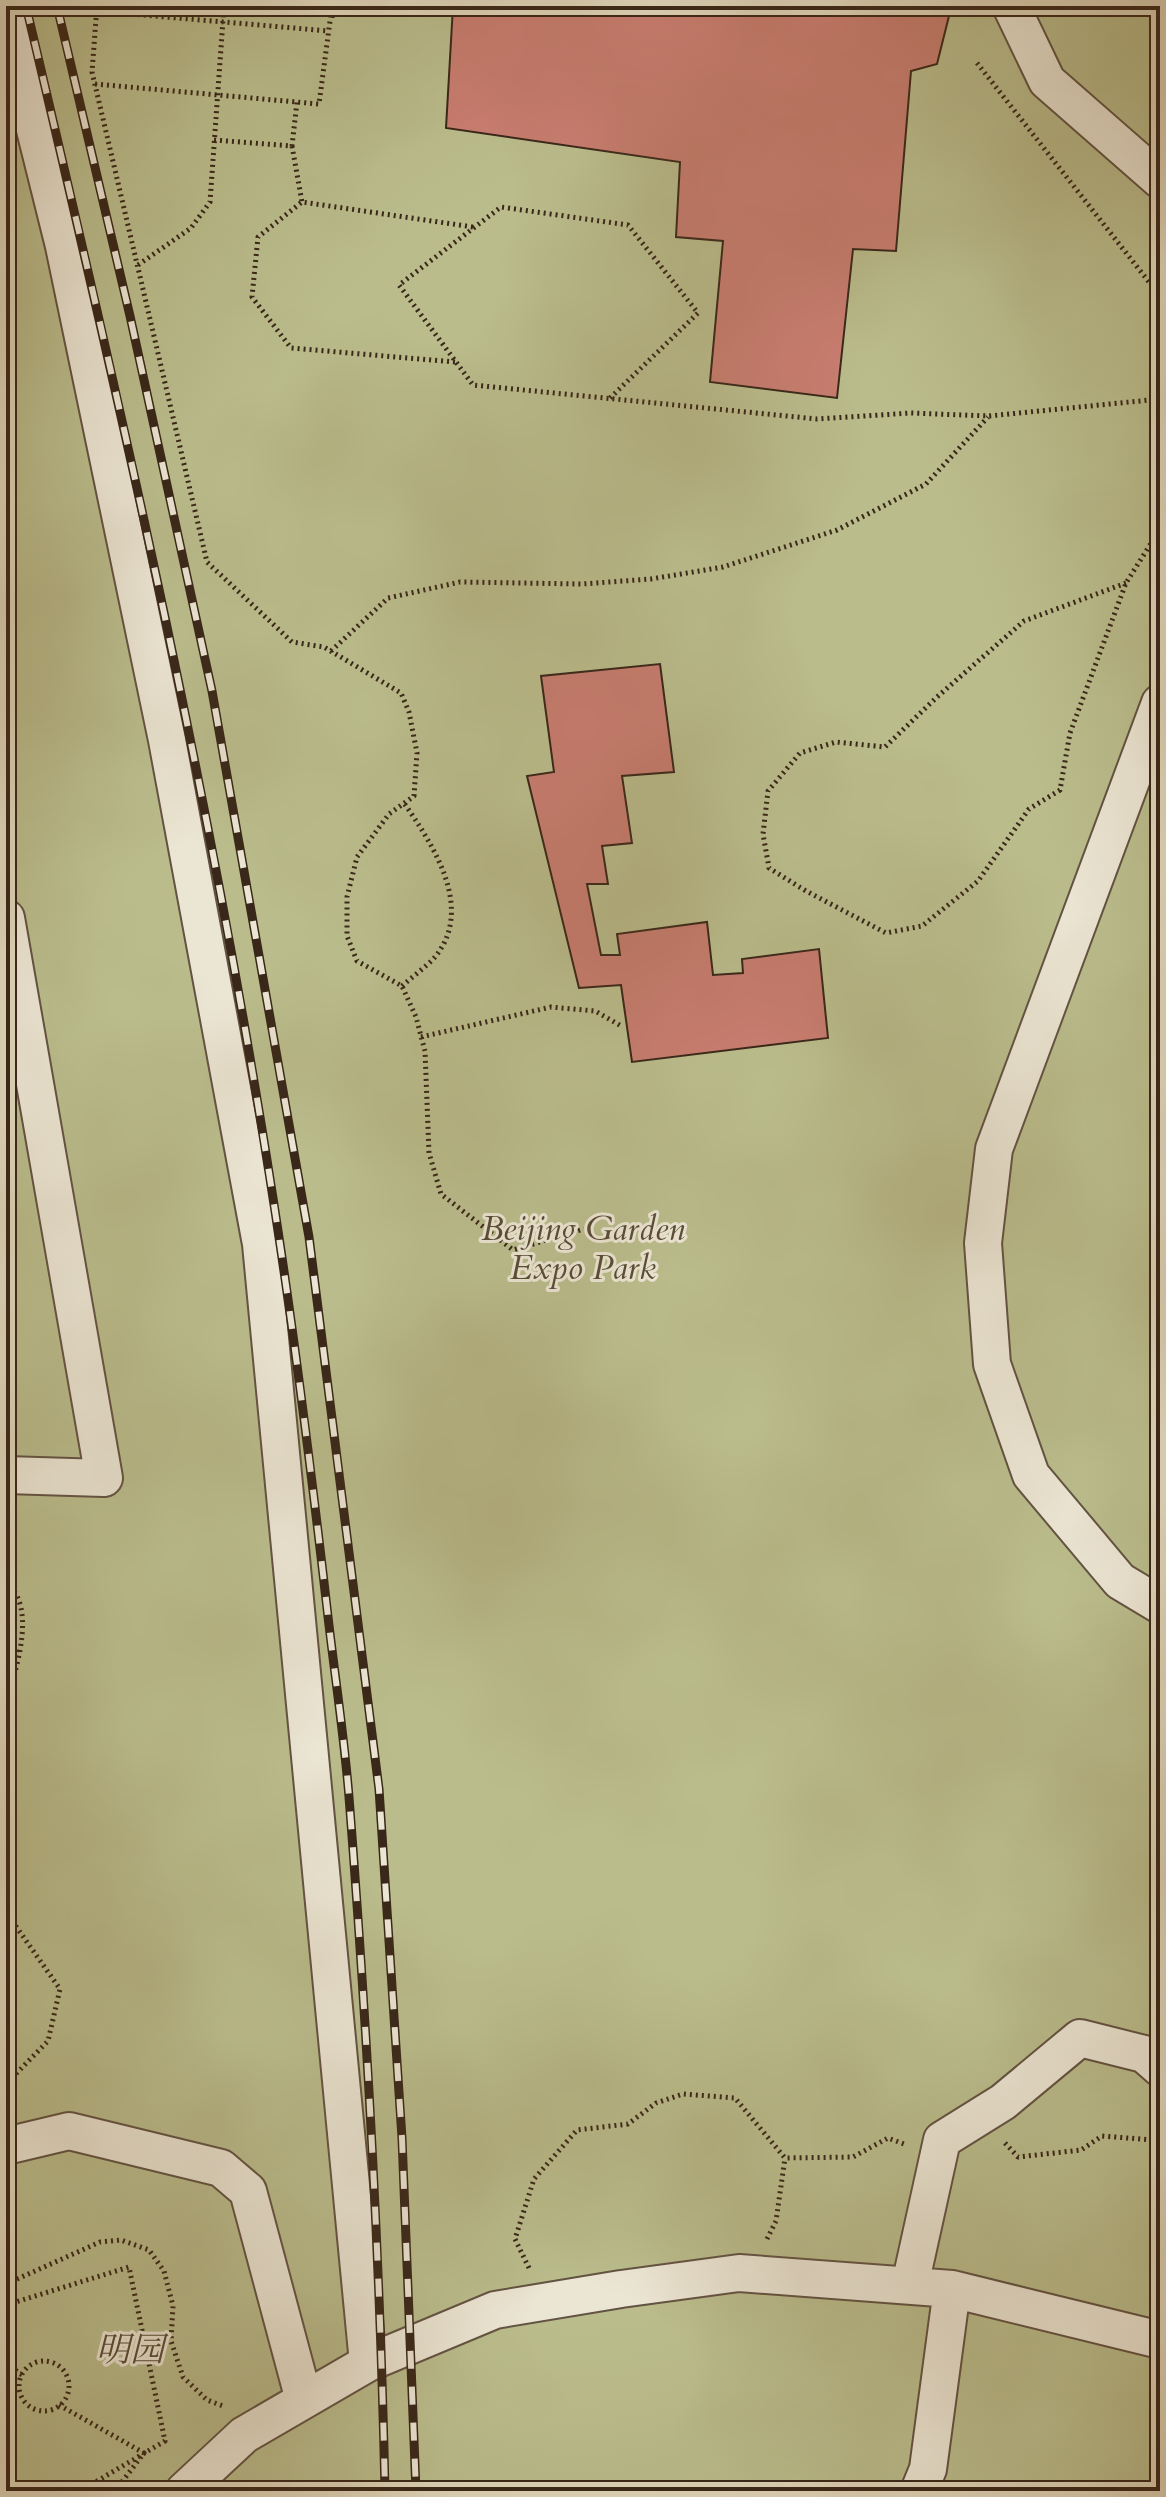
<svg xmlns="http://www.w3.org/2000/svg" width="1166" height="2497" font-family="Cardo,'Noto Serif SC',serif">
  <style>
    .green { fill: #babc8c; stroke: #7a7252; stroke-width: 2 }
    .building { fill: #c87d70; stroke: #392719; stroke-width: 2 }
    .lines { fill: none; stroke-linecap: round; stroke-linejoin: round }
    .minor-casing { stroke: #635342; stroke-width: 40 }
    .path { stroke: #392719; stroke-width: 5; stroke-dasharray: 2 4; stroke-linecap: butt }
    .minor { stroke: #ebe5d3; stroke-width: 36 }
    .rail-casing { stroke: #392719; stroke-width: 9 }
    .rail { stroke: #ebe5d3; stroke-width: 6; stroke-dasharray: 18; stroke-linecap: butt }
    .labels { text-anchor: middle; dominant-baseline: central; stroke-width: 6; stroke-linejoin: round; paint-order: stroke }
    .park-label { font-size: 34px; font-style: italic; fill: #594c36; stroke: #ebe5d3 }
  </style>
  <rect width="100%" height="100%" fill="#e0d7bc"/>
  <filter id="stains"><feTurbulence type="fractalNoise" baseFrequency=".0025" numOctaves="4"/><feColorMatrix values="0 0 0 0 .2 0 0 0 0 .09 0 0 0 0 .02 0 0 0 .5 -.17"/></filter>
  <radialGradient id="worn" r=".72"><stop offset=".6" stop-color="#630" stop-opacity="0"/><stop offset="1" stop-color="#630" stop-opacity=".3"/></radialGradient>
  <path class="green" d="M6,6H1160V2491H6Z"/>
  <path class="building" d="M453,6H939L949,16L937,64L911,71L896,251L853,249L837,398L710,382L723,241L676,237L680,162L446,128Z
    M660,664L674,772L622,776L632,843L602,846L608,884H587L601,955H620L617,934L707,922L713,975L743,973L742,959L819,949L828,1038L632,1062L621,985L579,988L527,776L554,772L541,676Z"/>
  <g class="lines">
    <defs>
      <path id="minor" d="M1011,6L1047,81L1160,180
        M6,13L64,246L167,740L261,1244L368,2363
        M1160,703L994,1149L983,1243L992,1364L1031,1475L1120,1581L1160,1605
        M6,918L104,1478L6,1475
        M6,2146L69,2131L221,2168L248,2191L304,2400
        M910,2285L942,2140L1003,2102L1080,2038L1144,2054L1160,2068
        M184,2491L244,2435L368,2363L495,2310L621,2289L739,2273L952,2289L1160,2340
        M919,2491L928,2469L952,2289"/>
    </defs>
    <use href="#minor" class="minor-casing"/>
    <path class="path" d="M97,6L92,72L207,562L292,642L324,647L401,693L409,712L417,753L414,796L389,814L357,857L347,897V936L357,961L402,986L416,1017L425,1051L429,1153L441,1194L513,1250L584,1229
      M96,11L329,31
      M332,16L353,6
      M977,63L1160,296
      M95,84L319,104L332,6
      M214,140L292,146L297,102
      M292,146L302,202
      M138,265L191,228L210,202L224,6
      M455,362L291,348L252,297L258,237L302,202L473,227
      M610,398L698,313L628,225L501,207L399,285L473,385L817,419L911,413L989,416L1160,399
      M1126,583L1024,621L937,697L885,747L836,742L800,753L768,791L763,834L769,868L806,891L886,933L922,926L978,881L1029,809L1060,790L1070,733L1126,583L1160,529
      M331,651L388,598L460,582L582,584L651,579L723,567L837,530L926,484L988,417
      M402,986C412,977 426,967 435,957C475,908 433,845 404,803
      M421,1037L551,1007L595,1011L623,1027
      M6,1583C37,1605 17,1670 6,1699
      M6,1673L18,1648
      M6,1919L15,1925L60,1989L48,2041L6,2084
      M1005,2143L1018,2157L1081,2150L1102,2136L1153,2140L1160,2144
      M767,2239L776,2221L785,2158
      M529,2268L515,2239L534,2179L577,2130L628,2124L656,2103L683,2094L735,2098L785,2158L853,2157L888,2138L904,2144
      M6,2284L100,2242L121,2240L149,2250L164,2271L173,2306L171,2341L183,2377L207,2400L223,2406
      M6,2305L129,2267L165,2441L80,2491
      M19 2386a25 25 0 1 1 50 0a25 25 0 1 1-50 0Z
      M6,2363L22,2375
      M59,2405L144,2453L115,2491
      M6,2468L23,2491"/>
    <use href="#minor" class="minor"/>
    <defs>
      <path id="rail" d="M26,6C123,416 218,828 280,1244C298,1365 313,1487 327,1608C334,1671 344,1734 349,1797C367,2027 380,2260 385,2491
        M57,6L130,316L212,691L309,1237L379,1789L402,2138L416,2491"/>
    </defs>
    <use href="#rail" class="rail-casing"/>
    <use href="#rail" class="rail"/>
  </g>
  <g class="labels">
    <g class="park-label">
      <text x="583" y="1229">Beijing Garden<tspan x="583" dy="39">Expo Park</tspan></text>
      <text x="130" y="2350">明园</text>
    </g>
  </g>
  <rect width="1166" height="2497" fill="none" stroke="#e0d7bc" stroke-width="32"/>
  <rect x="8" y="8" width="1150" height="2481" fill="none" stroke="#392719" stroke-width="4"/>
  <rect x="16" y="16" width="1134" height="2465" fill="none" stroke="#392719" stroke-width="2"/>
  <rect width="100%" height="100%" filter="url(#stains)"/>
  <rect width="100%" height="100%" fill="url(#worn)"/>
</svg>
